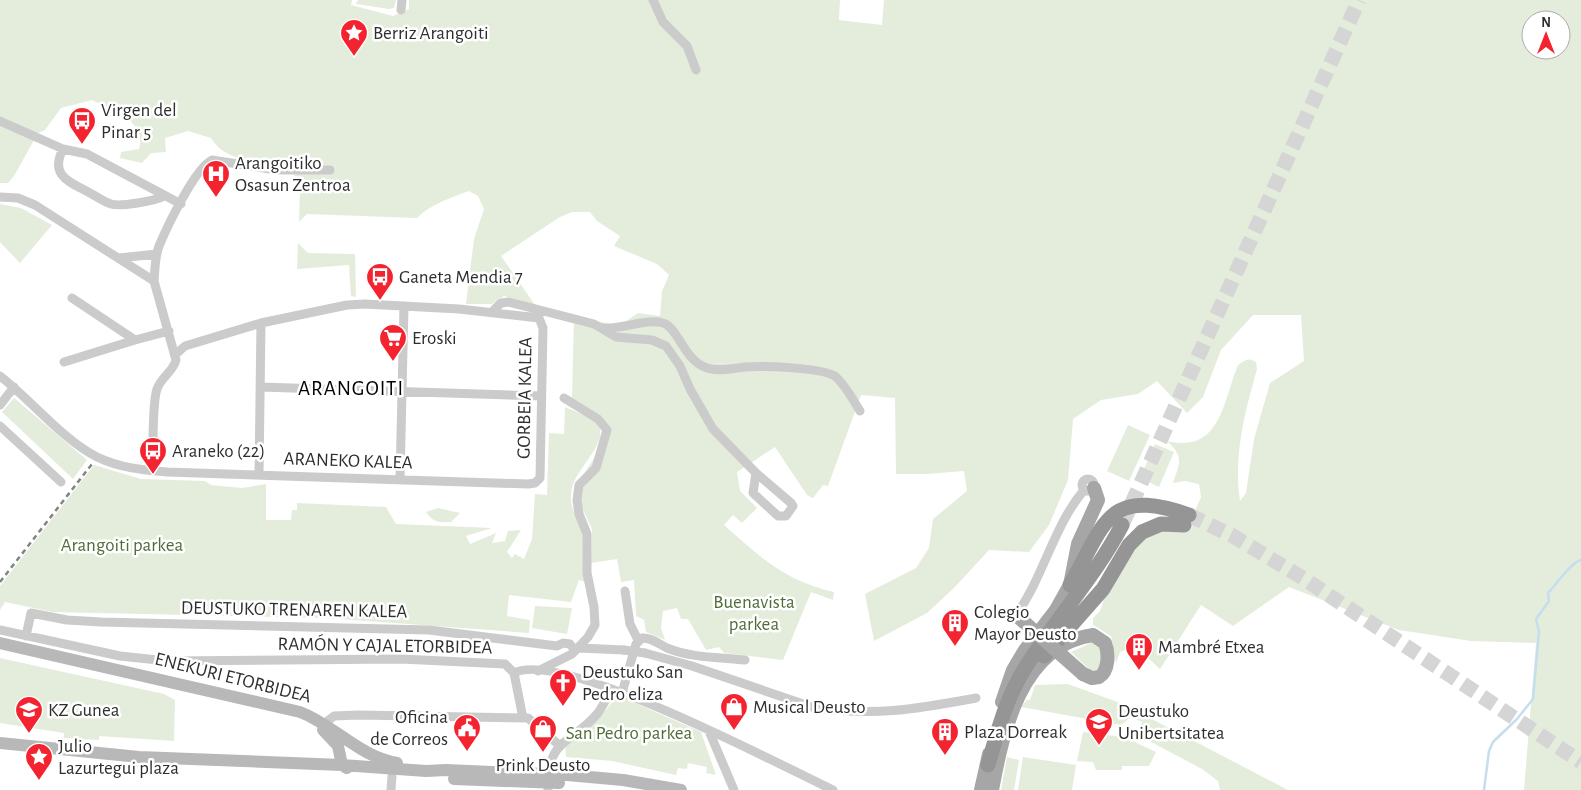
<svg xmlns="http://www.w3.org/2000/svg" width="1581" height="790" font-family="'Alegreya Sans',sans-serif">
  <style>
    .green { fill: #e4eddb; fill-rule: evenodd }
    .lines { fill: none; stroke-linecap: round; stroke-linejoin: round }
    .stream { stroke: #c5deee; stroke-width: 2.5 }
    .highway-tunnel { stroke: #d5d5d5; stroke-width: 15; stroke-dasharray: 15 8; stroke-linecap: butt }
    .street { stroke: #cbcbcb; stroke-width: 9 }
    .secondary { stroke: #b8b8b8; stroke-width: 12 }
    .primary { stroke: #a6a6a6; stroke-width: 14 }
    .highway { stroke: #959595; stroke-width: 15 }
    .rail { stroke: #838383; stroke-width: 2.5; stroke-dasharray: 5 4; stroke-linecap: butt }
    .street-bridge { stroke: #cbcbcb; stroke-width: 9 }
    .primary-bridge { stroke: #a6a6a6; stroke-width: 14 }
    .labels { text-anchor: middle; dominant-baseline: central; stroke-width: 5; stroke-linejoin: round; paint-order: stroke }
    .poi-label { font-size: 19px; fill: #2e2e2e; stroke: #fff; text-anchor: start }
    .street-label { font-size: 19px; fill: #2e2e2e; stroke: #fff }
    .park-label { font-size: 19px; fill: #506d38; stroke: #fff }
    .quarter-label { font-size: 21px; letter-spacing: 1px; fill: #000; stroke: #fff }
  </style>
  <rect width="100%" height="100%" fill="#fff"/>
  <path class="green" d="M0,0H352L351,5L393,16L409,9V0H840L839,20L882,25L884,0H1581V790H1524L1536,643L1471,641L1399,630L1289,587L1233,626L1201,605L1160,669C1148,658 1137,644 1120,652L1116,663L1111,636L1093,625V618L1100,611L1104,599L1139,543L1149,535L1194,513L1201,497L1199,484L1185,481L1173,483C1180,462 1184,457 1167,441C1221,454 1223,401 1238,365C1245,360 1248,357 1256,362L1257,369C1245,411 1233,457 1240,501L1246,493L1254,439L1270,383L1304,361L1301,315H1253L1221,350L1203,397L1187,413L1157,381L1138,394L1101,400L1073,419L1068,480L1049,525L1029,552L989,550L954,588L927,613L874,641L865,594L916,568L929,548L933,519L967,491L964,471L928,474H896L895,398L861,395L828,486L823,485L813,498L807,495L775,447L737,472L740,491L757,508L742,523L733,515L724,525C761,558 784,580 834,592L833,600L811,592L783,660L724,653L719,647L706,650L688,619H681L677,608L663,611L661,628L665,640L646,632L644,620L636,616L634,580L621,582L617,559L591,563L592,529L581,506V483L585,472L608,437L609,428L572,400L574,315L605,323L622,324L638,313L660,316L662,291L669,275L657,264L614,246L620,236L597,221L590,212H572L560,217L501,256L535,305L504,296L492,304H466L474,239L484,209L478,196L469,191C450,198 431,204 417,218L307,214L299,222L300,188L290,165C263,161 226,164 211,138L188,131L165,138L166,152L151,153L142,163L120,158L121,152L139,149C145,126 127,124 122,108L118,112L92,100L61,108L45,130L38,133L14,176L8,183H0ZM1531,20H1561V50H1531Z
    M358,0H396L394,8L389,9L356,4Z
    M0,204L21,208L52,225L20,263L0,242Z
    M298,243L308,253L355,254L356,297L351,296L349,265L297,269Z
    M14,398L87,460L73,479L2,412Z
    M565,407C575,412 596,417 600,429C604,446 576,470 572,488C568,508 577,514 582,532C586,548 584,566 585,582L579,580L571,602L509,595L507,616L530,620L529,633L326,618L53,612L5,602L0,610V586L94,465L141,479L205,481L211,485L242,488L266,484V520H291L292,510H297V503L386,507L396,524L492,528L466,536L470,544L496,533L492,543L505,541L508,531L521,530L507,552L512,558L515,554L524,559L532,539L535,494L547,495L549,433L564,434Z
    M1128,425L1150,435L1129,481L1107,471Z
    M1155,444L1174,452L1159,487L1140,478Z
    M438,508L460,513L451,522C440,523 432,522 426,512Z
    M535,606L572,608L567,634L532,628Z
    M1093,642L1099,645L1101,654V666L1096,670H1090L1071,652Z
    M0,658L164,694L175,700L174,741L99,736V740L64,738V733L0,723Z
    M1068,684L1123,704L1288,790H1220L1218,781L1202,769L1136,734L1142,722L1131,717L1121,725L1021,707L1027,700H1030L1035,685Z
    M617,695L701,732L716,775L706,773L707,767L688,763L687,769L678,768L676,775L612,761L566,757L565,744C588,732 603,716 617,695Z
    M1083,732L1124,737L1156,752L1149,766H1122V770H1096L1093,762L1077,761Z
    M1007,757L1019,760L1014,790H1001Z
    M1023,757L1076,765L1072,790H1018Z"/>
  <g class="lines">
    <path class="stream" d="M1484,790L1489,751L1493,742L1517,719L1533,699L1539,631L1536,619L1549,601L1548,593C1556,585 1571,562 1581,560"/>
    <path class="highway-tunnel" d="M1189,515L1233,536L1306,580L1581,762
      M1122,525L1359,0"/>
    <path class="street" d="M653,0L663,22L687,46L696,70
      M401,10L402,0
      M0,121L63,149
      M164,196C155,201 120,207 111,204C104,202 96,196 90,193C70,182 49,176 63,149L87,154L181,204
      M0,197L18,198L35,205L154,281L176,360C173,372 161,377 157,389C152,403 153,453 153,471
      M119,258L157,254
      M154,281C155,269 155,256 159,246C167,227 195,168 212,160L276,170H330
      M72,298L135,340L169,331
      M492,312L501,303L509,302L594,324L616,337L652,340L666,346L680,366L690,389L713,429L756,473L791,503L793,506L786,516H778L753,493L756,473
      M603,328C622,330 646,318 663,323C678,327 684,361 707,368C719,372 734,368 745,367C762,366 824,367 836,377C846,386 853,400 860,411
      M64,362L135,340
      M0,376C30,399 63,440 97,457C120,468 143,470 167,472L528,484L535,483L540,478L543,328L539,318L459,309L365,304L347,305L261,323L185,346L176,354
      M260,387L541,396
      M0,405L14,387
      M0,426L61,482
      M259,474L261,323
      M1082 485a6 6 0 1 1 12 0a6 6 0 1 1-12 0Z
      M400,479L404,306
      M625,591L630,624L638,640
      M1016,615C1044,576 1053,527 1084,490
      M0,630L120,656L167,661L401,659L505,664L514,673L523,718
      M26,636L31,613L67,620L101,622L429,630L557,646L563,643L570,644L575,651
      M579,648L624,650
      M645,653L692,666L812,707C874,717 916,709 976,698
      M538,671L572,654L588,637L595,625L594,607L587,573V534L579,514L577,500L579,485L596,468L607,430L598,419L564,398
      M514,673C560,648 780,765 833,790
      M622,693L636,644L642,638C650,637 659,644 667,648C692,658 718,657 745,660
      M325,723L334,716L358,715L528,718L559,745
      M709,731L734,790
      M391,790L392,776
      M548,790C547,737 570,746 598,713C603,706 607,697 612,689"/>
    <path class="secondary" d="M0,643L300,712C334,725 360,757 397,763
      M323,730L338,746L342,765L347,768
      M0,743L139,757L342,765L426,771L446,770L567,775L623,780L681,790
      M454,779L559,783"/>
    <path class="primary" d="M1016,615L1024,622
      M1002,702L1013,670L1025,650L1056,610L1070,585L1078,544L1098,500L1094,488
      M981,790L989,754
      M992,790C1003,731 1021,645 1093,635L1105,643C1109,653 1109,671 1099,677L1092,678L1083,674"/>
    <path class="highway" d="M1070,585C1105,525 1106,486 1189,515
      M1044,656L1103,589L1129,545L1142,532L1161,524L1184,525
      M988,765C998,730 1008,692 1029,662C1059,615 1096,575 1122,525"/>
    <path class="rail" d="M0,582L92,464"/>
    <path class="street-bridge" d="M624,650L645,653"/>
    <path class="primary-bridge" d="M1024,622L1083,674"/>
  </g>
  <defs>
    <symbol id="sight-pin" viewBox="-11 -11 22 30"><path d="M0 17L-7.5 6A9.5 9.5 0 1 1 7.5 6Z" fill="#f32330" stroke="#fff"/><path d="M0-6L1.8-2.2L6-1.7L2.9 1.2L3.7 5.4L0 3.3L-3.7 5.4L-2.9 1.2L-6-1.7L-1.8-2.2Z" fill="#fff"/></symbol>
    <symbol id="bus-pin" viewBox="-11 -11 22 30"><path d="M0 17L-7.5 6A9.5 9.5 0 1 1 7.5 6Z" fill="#f32330" stroke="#fff"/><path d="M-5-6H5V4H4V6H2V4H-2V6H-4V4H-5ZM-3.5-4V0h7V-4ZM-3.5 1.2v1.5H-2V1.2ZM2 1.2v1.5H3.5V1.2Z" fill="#fff"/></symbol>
    <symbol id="hospital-pin" viewBox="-11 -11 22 30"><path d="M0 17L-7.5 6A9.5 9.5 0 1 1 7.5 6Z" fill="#f32330" stroke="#fff"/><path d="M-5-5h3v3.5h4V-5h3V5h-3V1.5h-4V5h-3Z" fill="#fff"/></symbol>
    <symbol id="supermarket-pin" viewBox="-11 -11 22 30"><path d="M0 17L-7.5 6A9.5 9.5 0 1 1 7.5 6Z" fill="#f32330" stroke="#fff"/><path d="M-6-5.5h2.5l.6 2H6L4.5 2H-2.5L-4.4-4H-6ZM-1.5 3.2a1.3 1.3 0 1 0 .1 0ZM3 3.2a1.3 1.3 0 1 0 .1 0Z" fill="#fff"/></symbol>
    <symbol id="building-pin" viewBox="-11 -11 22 30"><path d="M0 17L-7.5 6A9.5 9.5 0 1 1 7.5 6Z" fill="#f32330" stroke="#fff"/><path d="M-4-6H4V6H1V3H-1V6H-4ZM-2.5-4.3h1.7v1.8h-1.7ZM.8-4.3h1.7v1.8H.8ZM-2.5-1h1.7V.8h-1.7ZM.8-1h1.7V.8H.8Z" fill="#fff"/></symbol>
    <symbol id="church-pin" viewBox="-11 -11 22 30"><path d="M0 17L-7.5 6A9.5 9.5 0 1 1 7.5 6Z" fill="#f32330" stroke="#fff"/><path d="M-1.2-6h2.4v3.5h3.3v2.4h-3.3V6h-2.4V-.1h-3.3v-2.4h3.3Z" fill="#fff"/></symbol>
    <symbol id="shop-pin" viewBox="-11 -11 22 30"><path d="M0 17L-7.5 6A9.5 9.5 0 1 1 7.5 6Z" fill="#f32330" stroke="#fff"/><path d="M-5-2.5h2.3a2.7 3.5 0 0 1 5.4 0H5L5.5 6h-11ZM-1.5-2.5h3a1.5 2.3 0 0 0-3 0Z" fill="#fff"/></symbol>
    <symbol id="school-pin" viewBox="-11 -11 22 30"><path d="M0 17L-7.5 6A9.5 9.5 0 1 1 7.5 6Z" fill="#f32330" stroke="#fff"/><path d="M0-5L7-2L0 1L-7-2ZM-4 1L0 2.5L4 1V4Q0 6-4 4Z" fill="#fff"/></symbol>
    <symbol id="university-pin" viewBox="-11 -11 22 30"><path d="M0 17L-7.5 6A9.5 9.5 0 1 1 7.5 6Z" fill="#f32330" stroke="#fff"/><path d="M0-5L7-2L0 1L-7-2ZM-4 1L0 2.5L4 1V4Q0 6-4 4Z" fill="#fff"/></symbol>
    <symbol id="civic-pin" viewBox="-11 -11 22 30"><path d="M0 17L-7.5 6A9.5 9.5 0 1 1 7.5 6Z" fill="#f32330" stroke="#fff"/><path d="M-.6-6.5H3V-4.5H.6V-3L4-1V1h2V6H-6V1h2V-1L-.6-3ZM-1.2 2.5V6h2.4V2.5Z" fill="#fff"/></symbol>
  </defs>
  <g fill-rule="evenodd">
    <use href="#sight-pin" x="338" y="17" width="32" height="43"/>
    <use href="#bus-pin" x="66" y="105" width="32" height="43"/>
    <use href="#hospital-pin" x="200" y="158" width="32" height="43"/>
    <use href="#bus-pin" x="364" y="261" width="32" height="43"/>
    <use href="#supermarket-pin" x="377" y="322" width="32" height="43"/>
    <use href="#bus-pin" x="137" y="435" width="32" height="43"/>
    <use href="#building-pin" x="939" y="607" width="32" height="43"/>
    <use href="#building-pin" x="1123" y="631" width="32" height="43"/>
    <use href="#church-pin" x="547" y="667" width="32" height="43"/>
    <use href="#shop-pin" x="718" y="691" width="32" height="43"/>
    <use href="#school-pin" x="13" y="694" width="32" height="43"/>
    <use href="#university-pin" x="1083" y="706" width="32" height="43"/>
    <use href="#civic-pin" x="451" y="712" width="32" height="43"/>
    <use href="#shop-pin" x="527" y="713" width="32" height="43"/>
    <use href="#building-pin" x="929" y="716" width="32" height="43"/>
    <use href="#sight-pin" x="23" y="741" width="32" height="43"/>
  </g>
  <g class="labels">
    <g class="poi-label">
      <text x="373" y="33">Berriz Arangoiti</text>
      <text x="101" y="110">Virgen del<tspan x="101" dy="22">Pinar 5</tspan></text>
      <text x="235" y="163">Arangoitiko<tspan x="235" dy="22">Osasun Zentroa</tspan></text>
      <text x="399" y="277">Ganeta Mendia 7</text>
      <text x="412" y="338">Eroski</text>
      <text x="172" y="451">Araneko (22)</text>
      <text x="974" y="612">Colegio<tspan x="974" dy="22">Mayor Deusto</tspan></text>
      <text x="1158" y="647">Mambré Etxea</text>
      <text x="582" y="672">Deustuko San<tspan x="582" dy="22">Pedro eliza</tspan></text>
      <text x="753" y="707">Musical Deusto</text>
      <text x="48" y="710">KZ Gunea</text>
      <text x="1118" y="711">Deustuko<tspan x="1118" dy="22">Unibertsitatea</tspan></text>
      <text x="448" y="717" text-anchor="end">Oficina<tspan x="448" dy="22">de Correos</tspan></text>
      <text x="964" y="732">Plaza Dorreak</text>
      <text x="58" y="746">Julio<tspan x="58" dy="22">Lazurtegui plaza</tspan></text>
      <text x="543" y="765" text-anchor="middle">Prink Deusto</text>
    </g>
    <g class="street-label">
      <text transform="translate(525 398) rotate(-89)">GORBEIA KALEA</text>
      <text transform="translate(348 461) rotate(2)">ARANEKO KALEA</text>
      <text transform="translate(294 610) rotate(1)">DEUSTUKO TRENAREN KALEA</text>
      <text transform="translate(385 646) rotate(1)">RAMÓN Y CAJAL ETORBIDEA</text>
      <text transform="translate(233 678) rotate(14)">ENEKURI ETORBIDEA</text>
    </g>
    <g class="park-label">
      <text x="122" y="545">Arangoiti parkea</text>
      <text x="754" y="602">Buenavista<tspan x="754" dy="22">parkea</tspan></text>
      <text x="629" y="733">San Pedro parkea</text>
    </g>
    <g class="quarter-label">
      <text x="351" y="388">ARANGOITI</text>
    </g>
  </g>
  <g transform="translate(1546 35)"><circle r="24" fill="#ffffff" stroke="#ababab"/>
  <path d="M0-4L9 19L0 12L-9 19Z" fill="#f32330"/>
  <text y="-8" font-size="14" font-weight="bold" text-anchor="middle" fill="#2e2e2e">N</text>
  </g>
</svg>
